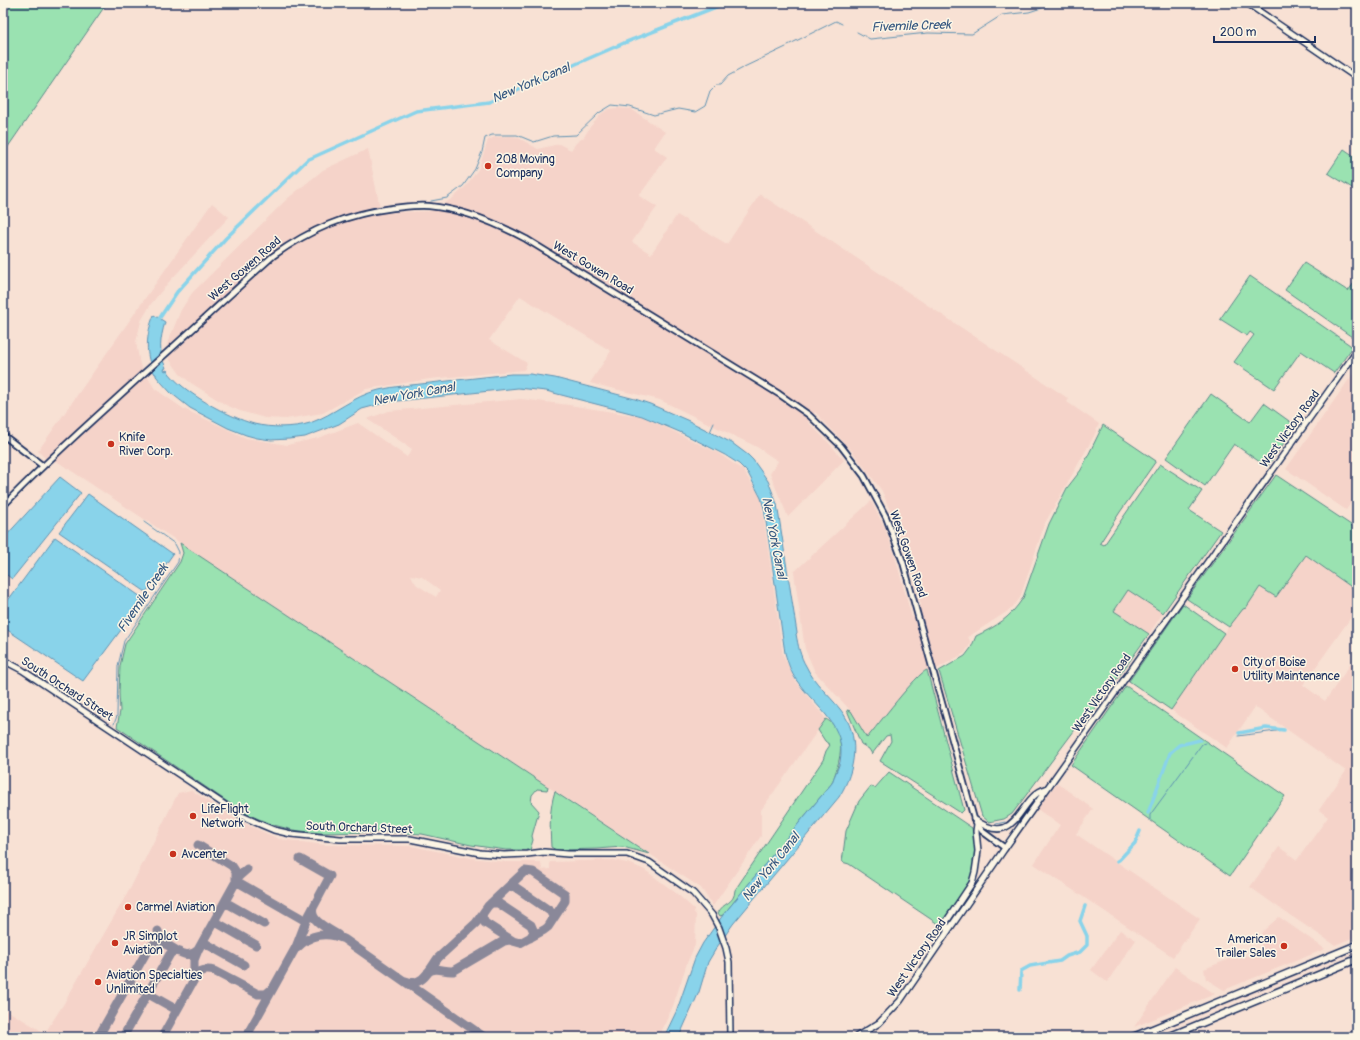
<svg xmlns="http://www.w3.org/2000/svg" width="1360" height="1040" font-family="Pangolin,sans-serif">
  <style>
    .built { fill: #f5d3c9; fill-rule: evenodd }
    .green { fill: #9ae2b1; stroke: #5a8888 }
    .water { fill: #89d3ea; stroke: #5d91b2 }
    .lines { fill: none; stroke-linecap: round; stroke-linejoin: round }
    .stream { stroke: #5d91b2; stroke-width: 1 }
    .canal { stroke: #89d3ea; stroke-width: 3.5 }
    .taxiway { stroke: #8a8899; stroke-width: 9 }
    .tertiary-casing { stroke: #1b2f5e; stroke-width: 8 }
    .secondary-casing { stroke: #1b2f5e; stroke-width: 8 }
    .motorway-casing { stroke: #1b2f5e; stroke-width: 9 }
    .tertiary { stroke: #fcf5e5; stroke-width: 4.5 }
    .secondary { stroke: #fcf5e5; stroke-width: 5 }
    .motorway { stroke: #fcf5e5; stroke-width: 6 }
    .poi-dot { fill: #c8321e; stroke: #fcf5e5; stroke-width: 1.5 }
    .labels { text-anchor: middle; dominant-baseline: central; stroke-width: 3; stroke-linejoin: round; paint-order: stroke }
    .poi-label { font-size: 12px; fill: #1b2f5e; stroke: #fcf5e5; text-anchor: start }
    .street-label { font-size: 12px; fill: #1b2f5e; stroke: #fcf5e5 }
    .water-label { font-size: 13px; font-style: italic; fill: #365881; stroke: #fcf5e5 }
  </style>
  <rect width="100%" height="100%" fill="#f8e1d4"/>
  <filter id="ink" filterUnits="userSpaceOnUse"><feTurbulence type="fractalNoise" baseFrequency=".025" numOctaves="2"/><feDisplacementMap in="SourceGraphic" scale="8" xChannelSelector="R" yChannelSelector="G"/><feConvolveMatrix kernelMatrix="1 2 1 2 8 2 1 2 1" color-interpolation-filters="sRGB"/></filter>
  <g filter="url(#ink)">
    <path class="built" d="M618,108L631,109L665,132L654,148L667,157L639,196L657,207L632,242L651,254L677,215L727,244L760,194L1069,399L1067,402L1099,424L1094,436L1045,523L1020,598L1011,609L968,637L971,643L965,653L938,668L924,671L913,682L867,738L851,711L815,672L805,649L794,572L871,501L884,526L894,553L912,618L921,605L910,559L882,491L852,451L815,412L808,422L827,441L844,460L788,517L770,474L778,461L757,447L660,400L590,383L611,351L520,296L489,340L527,363L524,370L430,379L366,389L323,413L286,419L265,418L240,411L226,405L191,383L180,374L170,360L167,344L181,310L192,293L287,199L323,170L368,149L381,213L400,212L432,211L453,198L466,186L479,168L488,140L495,137L510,136L517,137L538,149L559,144L571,150L576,143L584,137L590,127L601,114L609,109Z
      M212,203L229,217L168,283L151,304L141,321L136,342L140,365L155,389L184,409L246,438L287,445L318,438L358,423L407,457L412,449L367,419L389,411L521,399L569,405L644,417L718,453L743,470L761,498L783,655L796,682L826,719L761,810V836L713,906L701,888L58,462L45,458L38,451ZM411,575L422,577L440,590L436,597L417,585L414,581Z
      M1357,368V494L1346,510L1286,469Z
      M1306,555L1357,591V609L1303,685L1325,701L1357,655V936L1335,945L1285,912L1250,887L1279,847L1297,860L1328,817L1319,810L1346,771L1255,707L1227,748L1171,710L1224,633L1243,609L1246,608L1260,587L1276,597Z
      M1128,590L1163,613L1149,634L1114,611Z
      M1057,783L1093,809L1076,834L1200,919L1173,957L1034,864L1060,825L1037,809Z
      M191,790L239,821L279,839L325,845L411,846L471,858L506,862H541L542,870L550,869V862L614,860L631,864L645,870L676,893L694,909V912L696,915L695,945L687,963L673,1006L659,1037H3V1008L45,1033L63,1005L131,887L178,793Z
      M1279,917L1325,949L1224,990L1206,979L1204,969L1232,958L1237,959L1263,951L1259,941L1262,932Z
      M1120,930L1136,940L1107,982L1091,970Z
      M1175,967L1215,994L1134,1027Z"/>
    <path class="green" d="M3,3H107L3,154Z
      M1344,149L1357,158V191L1328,173Z
      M1304,263L1348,291L1357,279V338L1352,337L1285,290Z
      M1250,276L1350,345L1352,348L1334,373L1301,351L1274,389L1234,362L1254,335L1250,332L1247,336L1220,319Z
      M1211,394L1250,422L1264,403L1296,426L1267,467L1234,444L1205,486L1166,458Z
      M1103,425L1156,461L1120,512L1100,543L1104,545L1160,464L1202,491L1189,510L1221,531L1163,613L1128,590L1114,611L1149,634L1086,722L1080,723L1012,814L1004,819L989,822L982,816L939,671L965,656L971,648L976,636C997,626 1010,618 1023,598L1049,524L1067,488L1081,470Z
      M1276,475L1357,529V591L1306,555L1276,597L1260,587L1246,608L1243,609L1229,627L1187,599Z
      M180,543L548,787L547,790L537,789L532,795L531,802L539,811L532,836L533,840L530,850H506L471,845L422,834L387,832L318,833L293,830L270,824L241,811L117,727L120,711L119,693L120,666L125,644L180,562L183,553Z
      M1183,604L1224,633L1171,710L1129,681Z
      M927,670L964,810L961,813L880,761L891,741L890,735L886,736L872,754L869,749L861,744L847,710L851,711L867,738C877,726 917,673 927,670Z
      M1126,686L1285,796L1230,876L1071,765Z
      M826,719C829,721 834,724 835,727C846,745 838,766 832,783L723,915L720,916L718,913C724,901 734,905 735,890L823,760L826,751L830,745L825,741L818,730Z
      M889,772L972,828C973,836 976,844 976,852C978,877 955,905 942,924H938L849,864L842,862L846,831L859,801L871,786L875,788Z
      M555,791V792L649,854L623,847L596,849L556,850L551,847C550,828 549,810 555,791Z"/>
    <path class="water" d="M154,315L165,322C160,340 158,351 166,368L164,369L165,371L167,370C181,392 229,417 254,424C270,428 294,428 310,423C335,414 353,396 379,390C395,386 413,385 430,383C457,380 484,377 511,374H530L555,378L635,399L650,404L689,421L732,443L748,455L753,460L768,481L772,491L777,504L797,633L796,634C798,645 800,656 806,666C814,683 828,694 840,709C861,735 856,770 839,797L733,924L717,947L708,962L699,992L679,1037H664L677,1010L695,958L703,943L723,915L832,783C834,776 838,769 840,762C847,725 816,708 797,681C791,673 788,663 785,653L764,508L761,498L748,473L739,464L725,455L682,433L642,416L546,391L518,388L388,402L362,409L339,424L305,437L289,439L271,440L257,438L246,435L228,428L190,408L171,393L161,382L156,376V374H155C144,356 146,334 154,315Z
      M60,477L81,493L12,579L3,572V539Z
      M88,494L173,554L146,592L59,532Z
      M55,537L144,599L83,681L3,627V607Z"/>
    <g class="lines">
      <path class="stream" d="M857,32L870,39L928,33L972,34L1002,15L1029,12L1057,3
        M788,45L836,21L842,24
        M744,67L786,47
        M431,201L447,198L463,186L475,169L482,152L485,138L492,135H517L534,142L553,136L576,135L599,113L612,105L630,107L654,115L678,109L695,112L705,106L710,91L716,85H720L728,76L743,68
        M710,432L714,423
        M114,724L117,716L118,666L124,641L178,562L179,552L175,544L144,522
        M1238,736L1284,730
        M1150,820V815L1202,744L1205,743
        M996,824L1005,822"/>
      <path class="canal" d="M157,322L177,292L226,238L307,160L416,111L489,102L624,43L726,3
        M1354,710L1357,706
        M1239,733L1266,728L1284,730
        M1148,813L1170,753L1179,745L1200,740
        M1117,861L1119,860L1135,843L1140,831
        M1020,990L1021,971L1030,966L1060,961L1067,956L1080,952L1087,945V936L1080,921L1085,906"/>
      <path class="taxiway" d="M198,845L232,866L236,872V881L306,921L296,947L246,1037
        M300,859L330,876L306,921
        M507,888L512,886L515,887L550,911L553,916L552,920
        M225,902L264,924
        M491,903H498L531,925L534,932L530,938
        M313,908C309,921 329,929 338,935
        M483,913L482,917L485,923L513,941
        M214,921L256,945
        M158,931L160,939L164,943
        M203,942L244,965
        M297,948C310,934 327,931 344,939L484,1037
        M194,969V960L198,950L239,876L247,869
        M406,981C422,988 430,969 438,958L476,923L488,906L525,871L533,872L565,894V901L548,927L544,930L520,943L509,940L504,941L453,971C444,972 437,966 428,972
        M136,987L177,1010
        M98,1037L101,1032L147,951C164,925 179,968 198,950
        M123,1037L170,954L174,951L180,952
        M162,1037L196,976C200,970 207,969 214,971L258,994H266L272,989"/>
      <defs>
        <path id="tertiary" d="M3,435L43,466
          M3,506C47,460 95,418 142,375C186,336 229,295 273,256C311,229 346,214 393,208C404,207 417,205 429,206C463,209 496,223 526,239L779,394L809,415L841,446L864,476L886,517L903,562L974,819L982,831L1005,848"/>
        <path id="secondary" d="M1247,3L1357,78
          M3,660L22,670L228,807L242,816L262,825L274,830L291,834L340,839H410L480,853L504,855L527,854L544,852L568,854H627L649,862L693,893L712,915L719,928L726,948L729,962L730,1037
          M974,819C1018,851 1018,796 1046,789
          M947,932L946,922L972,883L975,872L978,851L976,831L977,824
          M856,1037L879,1023L900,1001L1005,848L1357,351"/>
        <path id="motorway" d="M1133,1037L1357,945
          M1168,1037L1357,959"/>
      </defs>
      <use href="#tertiary" class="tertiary-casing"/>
      <use href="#secondary" class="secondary-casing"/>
      <use href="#motorway" class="motorway-casing"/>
      <use href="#tertiary" class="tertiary"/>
      <use href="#secondary" class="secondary"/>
      <use href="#motorway" class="motorway"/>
    </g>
  </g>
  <g class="poi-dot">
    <circle cx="488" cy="166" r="4"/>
    <circle cx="111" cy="444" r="4"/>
    <circle cx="1235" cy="669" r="4"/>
    <circle cx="193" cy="816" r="4"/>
    <circle cx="173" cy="854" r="4"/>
    <circle cx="128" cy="907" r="4"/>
    <circle cx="115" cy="943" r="4"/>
    <circle cx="1284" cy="946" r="4"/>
    <circle cx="98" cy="982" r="4"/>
  </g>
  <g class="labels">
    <g class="poi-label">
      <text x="496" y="159">208 Moving<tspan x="496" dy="14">Company</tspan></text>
      <text x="119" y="437">Knife<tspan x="119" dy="14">River Corp.</tspan></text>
      <text x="1243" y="662">City of Boise<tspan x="1243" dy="14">Utility Maintenance</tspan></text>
      <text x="201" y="809">LifeFlight<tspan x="201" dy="14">Network</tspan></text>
      <text x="181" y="854">Avcenter</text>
      <text x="136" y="907">Carmel Aviation</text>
      <text x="123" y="936">JR Simplot<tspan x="123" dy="14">Aviation</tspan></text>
      <text x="1276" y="939" text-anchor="end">American<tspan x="1276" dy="14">Trailer Sales</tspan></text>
      <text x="106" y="975">Aviation Specialties<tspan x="106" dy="14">Unlimited</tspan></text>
    </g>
    <g class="street-label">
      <text transform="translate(593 268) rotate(31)">West Gowen Road</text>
      <text transform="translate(245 269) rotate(-41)">West Gowen Road</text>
      <text transform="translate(1290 429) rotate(-54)">West Victory Road</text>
      <text transform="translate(908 554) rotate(71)">West Gowen Road</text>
      <text transform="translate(67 689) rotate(33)">South Orchard Street</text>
      <text transform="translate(1102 693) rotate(-55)">West Victory Road</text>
      <text transform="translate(359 828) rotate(2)">South Orchard Street</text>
      <text transform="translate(917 958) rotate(-55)">West Victory Road</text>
    </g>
    <g class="water-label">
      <text transform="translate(911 26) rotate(-2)">Fivemile Creek</text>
      <text transform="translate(531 83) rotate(-23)">New York Canal</text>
      <text transform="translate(414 394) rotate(-10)">New York Canal</text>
      <text transform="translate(774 538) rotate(79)">New York Canal</text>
      <text transform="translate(143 598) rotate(-56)">Fivemile Creek</text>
      <text transform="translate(771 867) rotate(-51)">New York Canal</text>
    </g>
  </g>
  <rect width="1360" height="1040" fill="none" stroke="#fcf5e5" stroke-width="16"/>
  <rect x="8" y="8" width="1344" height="1024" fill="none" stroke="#1b2f5e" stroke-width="1.5" filter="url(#ink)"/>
  <path d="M1214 36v6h101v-6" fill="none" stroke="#1b2f5e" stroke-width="2"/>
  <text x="1220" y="36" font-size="12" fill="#1b2f5e" stroke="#fcf5e5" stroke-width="3" paint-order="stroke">200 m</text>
</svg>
